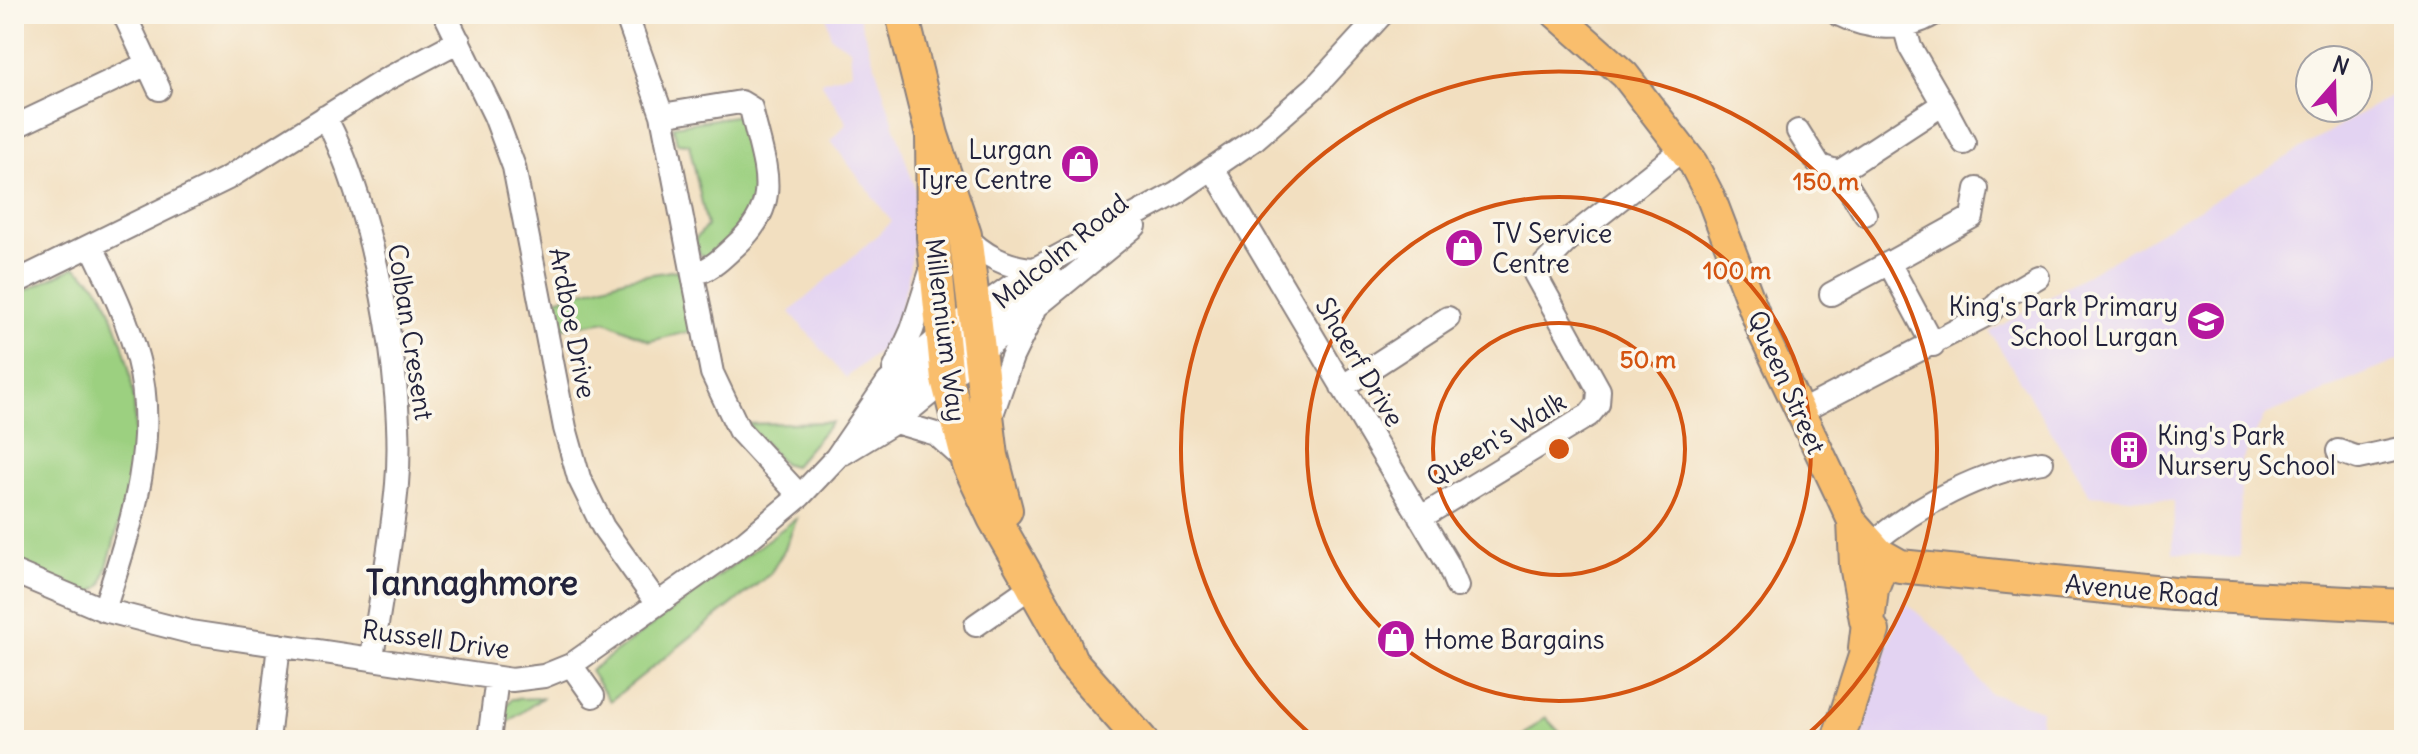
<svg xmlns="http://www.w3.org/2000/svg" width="2418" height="754" font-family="Delius,sans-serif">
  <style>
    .built { fill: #e3d3f2 }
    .green { fill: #9cd080; stroke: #5f795e; stroke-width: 2 }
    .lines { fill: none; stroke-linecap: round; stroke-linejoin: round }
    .minor-casing { stroke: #8a807e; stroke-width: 26 }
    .major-casing { stroke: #8a807e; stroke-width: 32 }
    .highway-casing { stroke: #8a807e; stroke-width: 36 }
    .minor { stroke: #fff; stroke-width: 22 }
    .major { stroke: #f9be6d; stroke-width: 28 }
    .highway { stroke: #f9be6d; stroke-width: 32 }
    .ring { fill: none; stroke: #d45411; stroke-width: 4 }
    .labels { text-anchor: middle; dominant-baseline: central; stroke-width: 7; stroke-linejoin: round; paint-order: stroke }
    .poi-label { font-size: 26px; fill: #22223b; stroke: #fbf7ec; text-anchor: start }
    .street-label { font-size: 26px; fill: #22223b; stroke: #fbf7ec }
    .district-label { font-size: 34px; font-weight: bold; fill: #22223b; stroke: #fbf7ec }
    .centre { fill: #d45411; stroke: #fbf7ec; stroke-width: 4 }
    .ring-label { font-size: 24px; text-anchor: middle; font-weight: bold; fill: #d45411; stroke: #fbf7ec; stroke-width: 7; stroke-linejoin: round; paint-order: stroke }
  </style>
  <rect width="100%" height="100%" fill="#fbf7ec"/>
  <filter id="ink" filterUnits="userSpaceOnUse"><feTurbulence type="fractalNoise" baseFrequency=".0125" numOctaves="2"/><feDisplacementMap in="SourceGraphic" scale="16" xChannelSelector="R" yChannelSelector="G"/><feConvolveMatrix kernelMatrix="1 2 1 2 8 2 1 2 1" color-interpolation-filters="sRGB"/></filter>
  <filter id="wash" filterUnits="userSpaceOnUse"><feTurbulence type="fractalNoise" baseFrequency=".006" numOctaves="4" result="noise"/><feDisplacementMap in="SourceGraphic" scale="32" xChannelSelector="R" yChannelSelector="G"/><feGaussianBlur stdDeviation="1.8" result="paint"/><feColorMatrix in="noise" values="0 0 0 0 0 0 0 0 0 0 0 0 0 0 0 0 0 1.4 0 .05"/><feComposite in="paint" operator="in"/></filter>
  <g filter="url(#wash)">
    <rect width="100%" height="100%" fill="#f2dfc0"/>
    <path class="built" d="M826,14H858L919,201L908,279L899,315L884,347L846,378L790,312L892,222L831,141L847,123L821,82L852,72L850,49L831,37Z
      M2404,88V358L2265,415L2241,462L2240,558L2173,553L2174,501L2090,495L1990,332Z
      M1904,601L1948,640L1989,693L2041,710L2039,740H1855Z"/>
    <path class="green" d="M740,115L761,196L753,215L707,259L699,253L695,239L707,226L689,144L677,143L673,126Z
      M75,267C107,290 104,295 118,331C153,427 127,492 102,585L91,593L14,563V296Z
      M678,270L691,331L650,341L606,321L558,329L553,300L628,278Z
      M832,422L794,466L783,463L747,424Z
      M797,518L785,549L770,574L610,701L590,671Z
      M542,698L501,727L502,709L512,699Z
      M1545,717L1567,740H1518Z"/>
  </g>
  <g filter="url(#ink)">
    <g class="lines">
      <defs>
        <path id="minor" d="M124,14L159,89
          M445,14L495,116L514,167L565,428L579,478L603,527L657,603
          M626,14L662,115L712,373L739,430L800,496
          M1838,14C1869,30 1903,32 1934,14
          M1943,104L1964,143
          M662,115L741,102L751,108C764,167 785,202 734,247C721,259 711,270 693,274
          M325,117C373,205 406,384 397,484C392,542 380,600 372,658
          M14,127L147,64
          M1798,131L1820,166L1839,172L1943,104L1910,47L1904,25
          M1213,169L1448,564L1457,586
          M1839,172L1865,214
          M965,235C982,255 1008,268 1035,269
          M92,247C110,284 128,320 138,360C160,444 129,531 104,610
          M1889,263L1972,217L1977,189
          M14,283L228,178L385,80L459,41
          M1831,294L1889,263L1933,345
          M894,370L912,330L932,268
          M1342,387L1448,318
          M1800,412L1988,314L2004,297L2038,277
          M877,414L961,342L1052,278
          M991,417L1012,357L1034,312
          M895,422L936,434L966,461
          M2338,451L2358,458L2404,448
          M844,453L895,422L1135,226
          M1420,518L1589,415L1598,404L1599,390L1535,274L1568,240L1683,149
          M1870,545C1918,505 1981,471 2042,462
          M14,572L104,610L190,632L512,680L544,676L571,665L746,541L800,496L836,458L888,382L943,334L1035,269L1176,193L1255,139L1315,87L1382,14
          M976,625L1032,586
          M571,665L593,696
          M268,740L279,645
          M489,740L497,678"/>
        <path id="major" d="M1556,14L1625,75L1693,163L1711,198L1763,334L1840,495L1852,521L1884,557
          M1852,521L1854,565L1864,620"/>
        <path id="highway" d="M902,14L932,135L965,235L992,456L1006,510
          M932,135L933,237L947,379L969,465L994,518L1060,634L1071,661L1141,740
          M1865,648L1872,589L1884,557L1900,566L2174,594L2404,606
          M1838,740L1873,631"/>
      </defs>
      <use href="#minor" class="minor-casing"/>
      <use href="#major" class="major-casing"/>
      <use href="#highway" class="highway-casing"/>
      <use href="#minor" class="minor"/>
      <use href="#major" class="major"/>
      <use href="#highway" class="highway"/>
    </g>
  </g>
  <g class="ring">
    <circle cx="1559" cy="449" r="126"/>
    <circle cx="1559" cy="449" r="252"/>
    <path d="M1316 739A378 378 0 1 1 1802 739"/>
  </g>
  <defs>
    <symbol id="shop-disc" viewBox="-11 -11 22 22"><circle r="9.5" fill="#b5179e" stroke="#fbf7ec"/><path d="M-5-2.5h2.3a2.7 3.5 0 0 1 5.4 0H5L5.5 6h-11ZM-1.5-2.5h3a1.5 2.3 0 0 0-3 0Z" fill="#fff"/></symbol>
    <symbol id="school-disc" viewBox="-11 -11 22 22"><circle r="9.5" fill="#b5179e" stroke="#fbf7ec"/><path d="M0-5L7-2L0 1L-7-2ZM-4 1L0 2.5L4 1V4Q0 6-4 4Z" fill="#fff"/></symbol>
    <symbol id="building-disc" viewBox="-11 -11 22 22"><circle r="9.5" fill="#b5179e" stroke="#fbf7ec"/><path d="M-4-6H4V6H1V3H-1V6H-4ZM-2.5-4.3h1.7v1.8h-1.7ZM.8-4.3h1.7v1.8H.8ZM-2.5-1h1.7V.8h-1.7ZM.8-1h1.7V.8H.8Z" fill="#fff"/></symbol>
  </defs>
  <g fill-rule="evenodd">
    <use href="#shop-disc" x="1058" y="142" width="44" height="44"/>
    <use href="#shop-disc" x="1442" y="226" width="44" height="44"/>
    <use href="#school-disc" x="2184" y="299" width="44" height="44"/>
    <use href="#building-disc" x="2107" y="428" width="44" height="44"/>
    <use href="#shop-disc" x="1374" y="617" width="44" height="44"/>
  </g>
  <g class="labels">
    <g class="poi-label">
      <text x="1052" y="149" text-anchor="end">Lurgan<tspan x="1052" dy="30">Tyre Centre</tspan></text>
      <text x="1492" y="233">TV Service<tspan x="1492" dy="30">Centre</tspan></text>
      <text x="2178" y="306" text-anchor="end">King's Park Primary<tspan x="2178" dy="30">School Lurgan</tspan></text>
      <text x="2157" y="435">King's Park<tspan x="2157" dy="30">Nursery School</tspan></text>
      <text x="1424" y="639">Home Bargains</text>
    </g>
    <g class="street-label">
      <text transform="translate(1060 251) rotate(-39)">Malcolm Road</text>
      <text transform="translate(573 323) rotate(79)">Ardboe Drive</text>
      <text transform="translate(946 330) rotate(83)">Millennium Way</text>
      <text transform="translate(411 332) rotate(81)">Colban Cresent</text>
      <text transform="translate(1360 362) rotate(59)">Shaerf Drive</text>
      <text transform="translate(1787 382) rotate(66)">Queen Street</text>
      <text transform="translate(1496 439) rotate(-31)">Queen's Walk</text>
      <text transform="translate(2142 590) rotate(5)">Avenue Road</text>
      <text transform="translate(436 639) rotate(8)">Russell Drive</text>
    </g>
    <g class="district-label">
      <text x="472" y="582">Tannaghmore</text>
    </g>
  </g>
  <circle cx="1559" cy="449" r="12" class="centre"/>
  <g class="ring-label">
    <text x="1826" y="190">150 m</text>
    <text x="1737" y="279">100 m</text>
    <text x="1648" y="368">50 m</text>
  </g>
  <rect width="2418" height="754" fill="none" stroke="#fbf7ec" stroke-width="48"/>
  <g transform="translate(2334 84) rotate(20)"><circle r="38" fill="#fbf7ec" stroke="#a4a2a5" stroke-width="2"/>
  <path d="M0-6L14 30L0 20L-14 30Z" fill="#b5179e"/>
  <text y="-12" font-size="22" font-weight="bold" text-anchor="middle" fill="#22223b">N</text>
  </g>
</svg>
